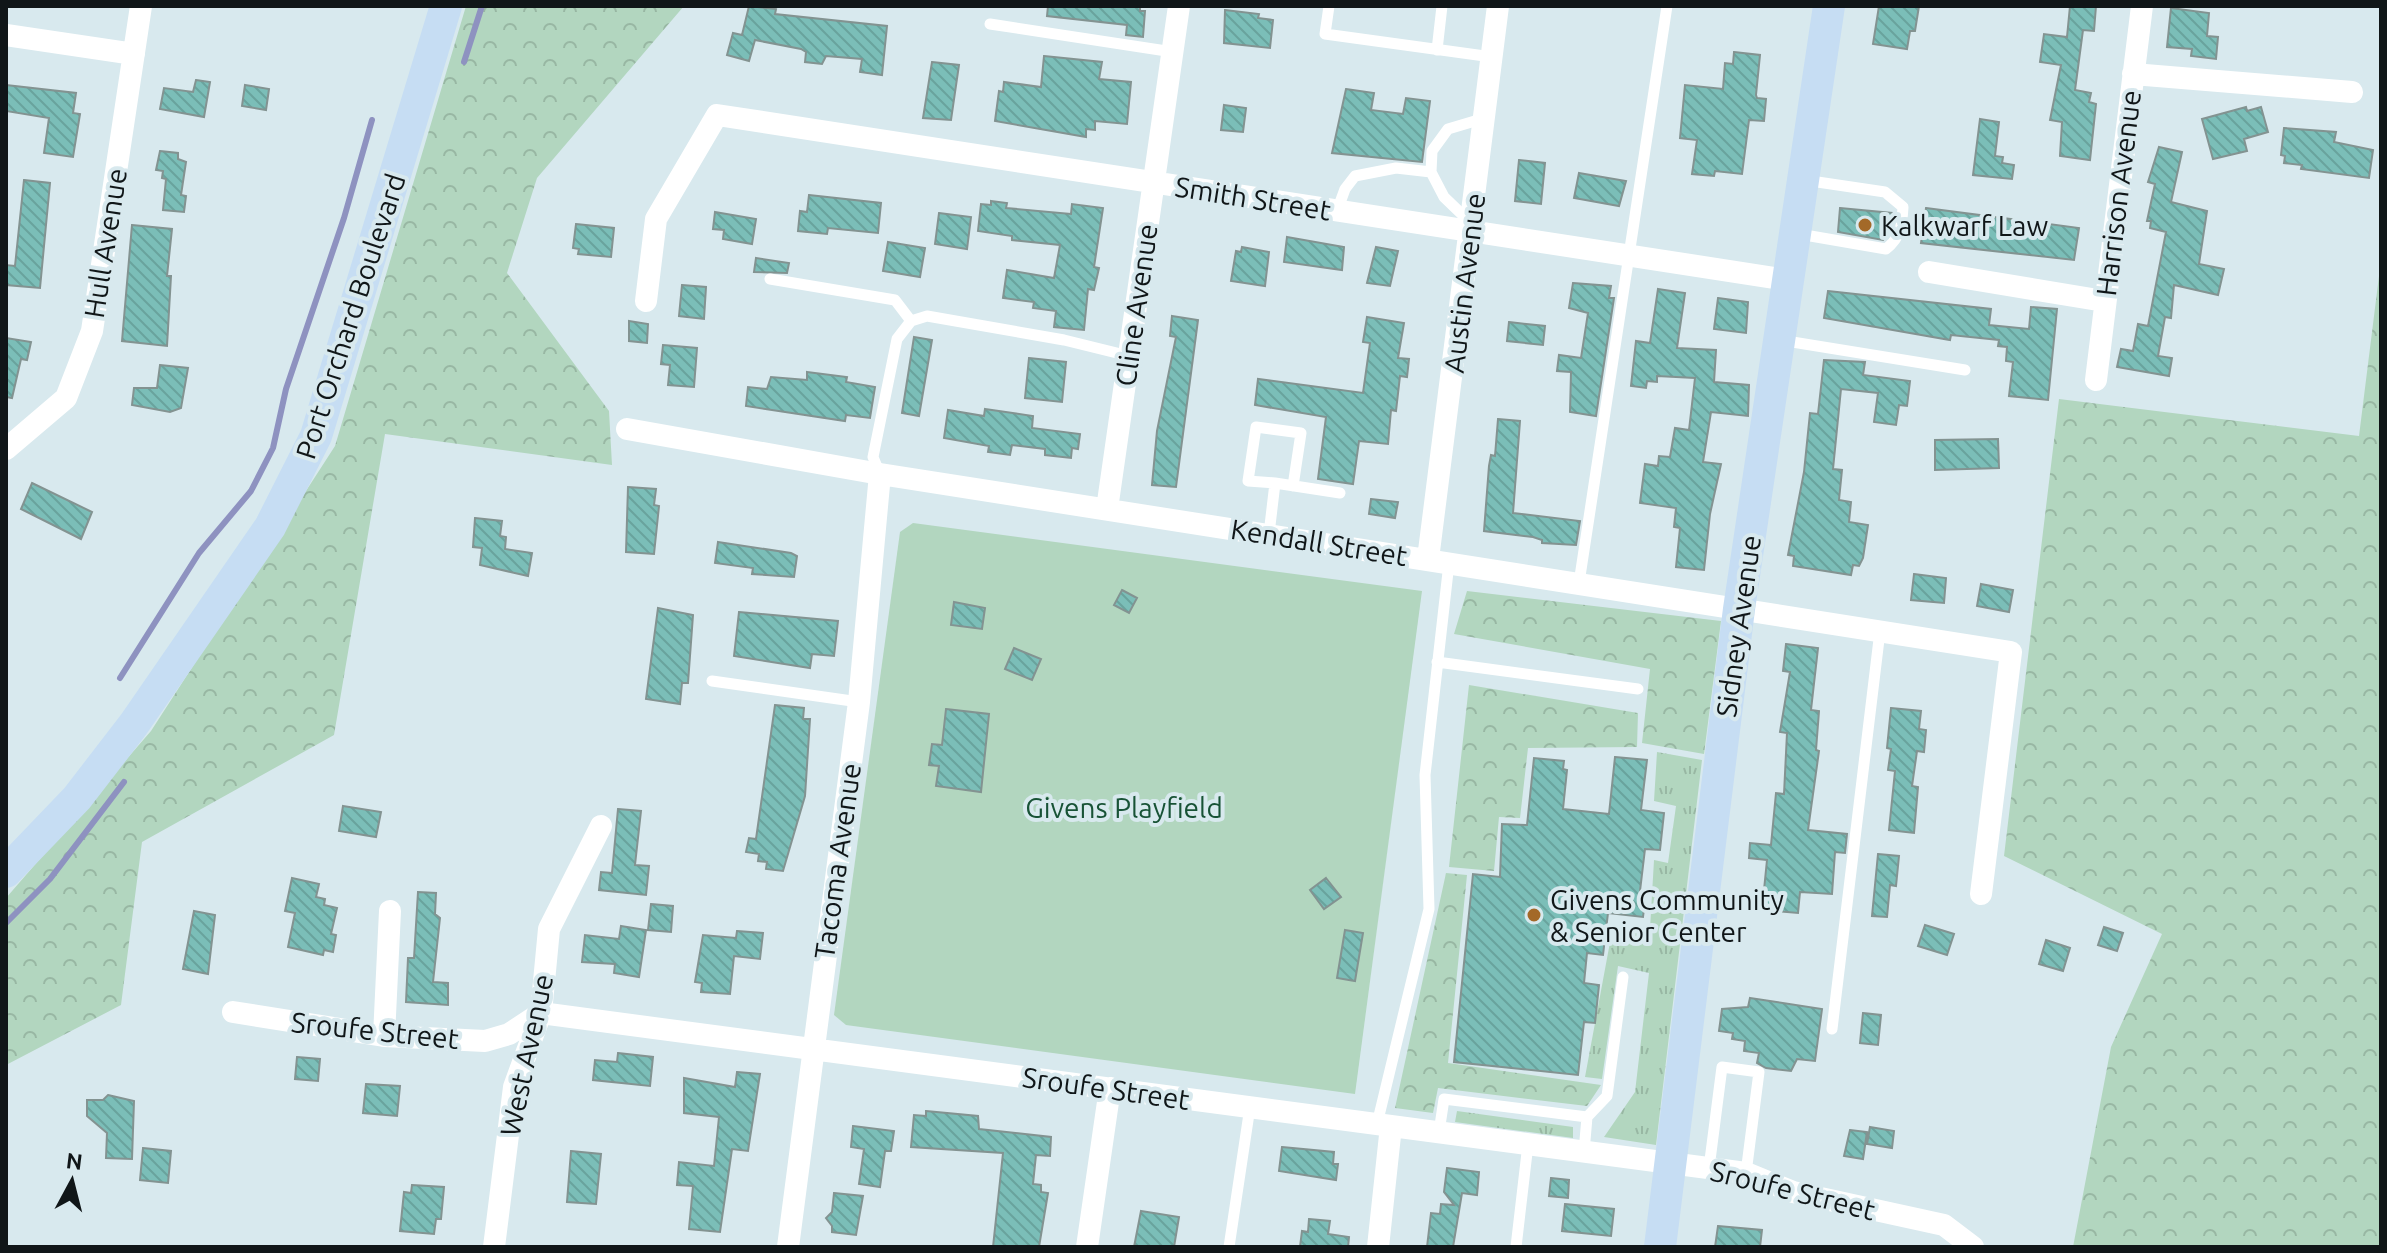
<svg xmlns="http://www.w3.org/2000/svg" width="2387" height="1253" font-family="Ubuntu,sans-serif">
  <style>
    .grass { fill: url(#grass-tufts) }
    .forest { fill: url(#forest-crowns) }
    .green { fill: #b2d6bf }
    .lines { fill: none; stroke-linecap: round; stroke-linejoin: round }
    .stream { stroke: #8e92c0; stroke-width: 6 }
    .building { fill: url(#building-back-hatch); stroke: #839391; stroke-width: 2 }
    .service { stroke: #fff; stroke-width: 11 }
    .minor { stroke: #fff; stroke-width: 22 }
    .secondary { stroke: #c6ddf3; stroke-width: 32 }
    .poi-dot { fill: #a36928; stroke: #d8e9ee; stroke-width: 3 }
    .labels { text-anchor: middle; dominant-baseline: central; stroke-width: 8; stroke-linejoin: round; paint-order: stroke }
    .street-label { font-size: 28px; fill: #101618; stroke: #d8e9ee }
    .poi-label { font-size: 28px; fill: #101618; stroke: #d8e9ee; text-anchor: start }
    .park-label { font-size: 28px; fill: #185336; stroke: #d8e9ee }
  </style>
  <defs>
    <pattern id="grass-tufts" width="24" height="20" patternUnits="userSpaceOnUse" patternTransform="scale(2)"><rect width="24" height="20" fill="#b2d6bf"/><path d="M3 7l-1-3M5 7V3M7 7l1-3M15 17l-1-3M17 17v-4M19 17l1-3" fill="none" stroke="#98b7a3"/></pattern>
    <pattern id="forest-crowns" width="20" height="18" patternUnits="userSpaceOnUse" patternTransform="scale(2)"><rect width="20" height="18" fill="#b2d6bf"/><path d="M2 6a3 3 0 1 1 6 0M12 15a3 3 0 1 1 6 0" fill="none" stroke="#98b7a3"/></pattern>
    <pattern id="building-back-hatch" width="6" height="6" patternUnits="userSpaceOnUse" patternTransform="scale(2)"><rect width="6" height="6" fill="#7bbeb8"/><path d="M-1 5l2 2M0 0l6 6M5-1l2 2" fill="none" stroke="#69a39d"/></pattern>
  </defs>
  <rect width="100%" height="100%" fill="#d8e9ee"/>
  <path class="grass" d="M1657,752L1702,760L1656,1145L1604,1137L1635,1092L1649,973L1618,966L1602,1079L1585,1077L1613,926L1650,929L1654,860L1668,863L1676,806L1654,801Z
    M1457,1111L1573,1127V1138L1455,1122Z"/>
  <path class="forest" d="M466,6H684L537,178L507,273L609,411L612,465L385,434L334,735L142,842L121,1005L6,1065V898L151,731L335,446Z
    M2381,260V1247H2073L2111,1047L2162,934L2004,856L2059,399L2359,436Z
    M1467,591L1721,621L1704,754L1642,743L1650,669L1454,634Z
    M1469,685L1638,713L1637,747L1528,748L1520,818L1499,817L1494,871L1449,867Z
    M1446,873L1467,875L1448,1063L1601,1085L1587,1106L1438,1088L1433,1113L1395,1108Z"/>
  <path class="green" d="M913,523L1422,591L1355,1094L846,1025L834,1015L900,532Z"/>
  <g class="lines">
    <path class="stream" d="M464,62L482,6
      M120,678L199,553L251,491L273,448L286,389L344,218L372,120
      M6,923L50,879L124,782"/>
  </g>
  <path class="building" d="M749,6L776,9L775,14L887,26L882,75L860,72L862,59L826,56L822,64L805,62L806,52L801,49L755,40L749,61L727,55L733,33L742,35Z
    M1048,6H1140V11H1145L1143,37L1126,35L1127,25L1047,16Z
    M1879,6H1919L1915,31H1910L1907,49L1873,44Z
    M2070,6H2096L2094,31L2083,30L2075,90L2091,93L2089,102L2096,104L2090,160L2060,156L2062,122L2050,120L2061,65L2040,62L2044,34L2067,37Z
    M2171,8L2209,13L2207,36L2218,37L2216,59L2191,56L2192,49L2167,47Z
    M1225,10L1259,14L1258,18L1273,20L1270,48L1224,43Z
    M1734,52L1760,55L1756,95L1757,98L1766,99L1764,121L1749,120L1742,174L1715,171L1714,176L1692,174L1697,140L1680,138L1685,85L1723,89L1725,63L1733,64Z
    M1044,56L1102,62L1099,79L1131,82L1127,124L1095,121V130L1086,129V137L995,121L999,91L1003,92L1004,82L1041,87Z
    M932,62L959,65L951,120L923,118Z
    M196,80L210,82L204,117L160,109L164,88L193,92Z
    M6,85L76,93L73,113L80,114L73,157L44,153L49,118L6,111Z
    M245,85L269,89L266,110L242,106Z
    M1346,89L1374,93L1371,110L1403,114L1406,98L1430,101L1422,162L1332,153Z
    M1224,105L1246,108L1243,132L1221,130Z
    M2246,107L2247,111L2261,107L2268,132L2244,139L2247,151L2213,159L2202,119Z
    M1980,119L1999,122L1995,156L2003,157L2002,163L2014,165L2012,179L1973,175Z
    M2284,128L2336,132L2334,142L2373,150L2369,178L2301,169L2302,165L2284,163L2285,156L2281,155Z
    M2159,147L2182,152L2171,202L2207,211L2199,264L2224,269L2218,295L2174,285L2171,318L2165,317L2158,356L2172,358L2169,376L2117,367L2121,349L2133,351L2138,324L2148,326L2166,232L2150,228L2151,221H2147L2155,184L2148,182Z
    M160,151L178,153V159L186,162L181,195L186,196L184,212L163,210L166,179L162,178L163,171L156,170Z
    M1519,160L1545,163L1541,204L1515,201Z
    M1579,173L1626,181L1619,206L1574,198Z
    M24,180L50,183L40,288L6,285V265L15,266Z
    M809,195L881,203L878,233L828,228L827,234L798,231L800,211L807,212Z
    M991,201L1007,203L1006,208L1071,214L1072,204L1103,208L1094,267L1099,268L1094,290L1088,289L1084,330L1054,327L1056,311L1033,308L1034,302L1003,298L1007,270L1054,278L1060,245L1012,240V236L978,231L981,204L991,205Z
    M1840,208L1892,213L1890,231L1883,240L1838,232Z
    M1926,208L2079,228L2074,260L1921,243Z
    M715,212L756,219L752,244L723,239L724,230L713,229Z
    M939,213L971,217L967,249L935,244Z
    M576,224L614,228L611,257L578,254L579,249L573,248Z
    M132,225L172,229L167,276H171L167,346L122,341Z
    M1287,237L1344,247L1342,270L1284,262Z
    M888,242L925,248L920,277L883,271Z
    M1242,247L1269,252L1265,286L1231,281L1236,251L1241,252Z
    M1376,247L1398,251L1390,286L1367,283Z
    M756,258L789,263L787,273L754,272Z
    M1573,283L1611,286L1609,298H1614L1596,416L1570,412L1571,372L1557,371L1559,355L1581,358L1588,313L1569,308Z
    M682,285L706,287L704,319L679,316Z
    M1658,289L1685,293L1677,348L1716,350L1714,382L1749,385L1748,416L1711,412L1703,462L1721,464L1710,514L1704,570L1676,567L1680,528L1674,527L1676,508L1640,503L1645,464L1658,466L1659,456L1670,457L1675,428L1689,430L1695,378L1657,376V382L1647,381L1646,388L1631,386L1636,341L1650,343Z
    M1828,291L1991,309L1989,325L2029,329L2031,307L2057,309L2048,400L2009,396L2013,362L2006,361L2007,347L1998,346L1999,340L1951,335L1950,340L1824,318Z
    M1718,298L1748,302L1746,333L1714,329Z
    M1172,316L1198,320L1176,487L1152,485L1157,431L1176,337L1170,336Z
    M1367,317L1404,323L1398,358L1409,359L1407,377L1400,376L1396,411L1391,410L1388,444L1359,441L1353,484L1318,479L1326,417L1255,405L1258,379L1363,393L1370,343L1363,342Z
    M629,321L648,324L647,343L629,341Z
    M1509,322L1545,326L1543,345L1507,341Z
    M914,337L932,340L919,416L902,413Z
    M6,338L31,342L27,360L21,359L12,398L6,397Z
    M663,345L697,348L694,387L668,385L670,365L661,364Z
    M1029,358L1066,362L1062,402L1025,398Z
    M1824,360L1865,362L1863,375L1910,381L1907,406L1899,405L1896,425L1874,422L1878,393L1841,389L1833,469L1842,470L1839,500L1851,502L1849,522L1868,525L1863,558L1859,566L1853,565L1851,575L1793,566L1794,556L1788,555L1804,472L1810,413L1818,414Z
    M160,365L188,368L181,408L170,412L132,405L134,388H157Z
    M807,372L847,377L846,382L875,387L870,418L846,415L845,421L746,406L748,387L767,389L771,377L807,380Z
    M985,409L1033,416L1032,428L1080,434L1078,449L1072,448L1071,458L1045,455V449L1012,445L1010,455L988,452L989,446L944,438L948,410L984,416Z
    M1498,419L1520,421L1513,513L1580,521L1576,545L1542,543V540L1533,537L1484,531L1489,466L1491,455L1495,456Z
    M1998,439L1999,468L1935,470V440Z
    M32,483L92,512L81,539L21,509Z
    M628,487L656,489L654,505L659,506L654,554L626,552Z
    M1371,499L1398,502L1395,518L1369,514Z
    M475,518L502,521L500,536L506,537L505,549L532,553L528,576L480,565L482,548L473,547Z
    M718,542L791,553L797,556L794,577L752,574L753,568L715,563Z
    M1914,574L1946,578L1944,603L1911,600Z
    M1981,584L2013,590L2009,612L1977,606Z
    M1122,590L1137,598L1129,613L1114,605Z
    M954,602L985,608L982,629L951,625Z
    M658,608L693,615L688,683H682L680,704L646,699Z
    M739,612L838,621L834,656L812,654L810,668L734,656Z
    M1786,644L1818,648L1811,710L1819,711L1816,750L1819,751L1808,830L1847,834L1845,853L1835,852L1832,894L1800,892L1798,913L1762,910L1767,860L1749,858L1750,843L1771,845L1776,793L1784,794L1787,733L1780,732L1790,672L1783,671Z
    M1014,648L1041,659L1032,680L1005,669Z
    M775,705L804,708L803,719H810L805,796L783,871L766,869L767,862L758,861L759,854L746,852L749,838L756,839Z
    M1891,708L1921,711L1919,729L1926,730L1924,752L1917,751L1912,786L1918,787L1914,833L1889,830L1895,771L1888,770L1891,749L1887,748Z
    M946,709L989,714L981,792L936,786L939,766L929,765L932,744L942,745Z
    M1615,757L1647,760L1641,810L1664,813L1660,850L1645,849L1640,891L1646,892L1643,917L1608,913L1603,955L1587,953L1584,983L1599,985L1595,1023L1584,1022L1578,1075L1454,1062L1473,874L1500,877L1502,824L1527,825L1534,758L1564,761L1563,769L1567,770L1563,809L1609,814Z
    M343,806L381,812L376,837L339,831Z
    M618,809L641,811L635,865L649,866L646,895L599,890L601,872L612,873Z
    M1878,854L1899,856L1896,886L1890,885L1887,917L1872,916Z
    M292,878L319,884L316,897L325,899L324,905L337,908L331,934L336,935L333,952L324,950L323,955L288,947L295,913L285,911Z
    M1326,878L1341,897L1324,909L1310,890Z
    M418,892L436,893L435,914L440,918L433,982L448,983V1005L406,1002L408,958H414Z
    M651,904L673,906L671,932L648,930Z
    M194,911L215,915L208,974L183,969Z
    M1925,925L1954,934L1947,955L1918,946Z
    M621,926L646,930L639,977L614,973L615,964L582,962L585,935L619,939Z
    M2104,927L2123,933L2117,951L2098,945Z
    M1345,930L1363,933L1355,981L1337,978Z
    M737,931L763,933L760,959L734,956L730,994L701,992L702,983L695,982L703,935L736,938Z
    M2046,940L2070,948L2063,971L2039,964Z
    M1750,998L1822,1009L1815,1061L1797,1059L1791,1071L1766,1068L1757,1063L1759,1053L1744,1051L1745,1041L1732,1039L1733,1033L1719,1031L1722,1009L1748,1007Z
    M1863,1013L1881,1015L1878,1045L1860,1043Z
    M618,1053L653,1057L650,1086L593,1080L595,1060L617,1062Z
    M297,1057L320,1059L318,1081L295,1079Z
    M737,1072L760,1074L748,1151L732,1149L720,1232L689,1229L693,1186L677,1185L679,1162L714,1166L719,1117L684,1113V1078L735,1087Z
    M366,1084L400,1086L397,1116L363,1113Z
    M108,1095L134,1101L132,1159L106,1158L107,1133L87,1116V1100H103Z
    M926,1111L978,1116L979,1129L1051,1137L1050,1156L1036,1155L1033,1184L1041,1185V1192L1048,1193L1039,1247H993L1003,1153L911,1147L914,1115L926,1116Z
    M853,1126L894,1131L891,1151H885L880,1187L859,1184L864,1149L851,1147Z
    M1870,1127L1894,1131L1892,1148L1867,1144Z
    M1850,1130L1867,1132L1863,1159L1844,1156Z
    M1282,1147L1334,1152L1333,1164H1338L1336,1180L1279,1171Z
    M143,1148L171,1151L168,1183L140,1180Z
    M571,1151L601,1154L596,1204L567,1202Z
    M1447,1168L1479,1172L1477,1195L1462,1193L1453,1247H1427L1431,1213L1440,1214L1441,1204L1454,1205L1444,1192Z
    M1551,1178L1569,1180L1568,1198L1549,1196Z
    M412,1185L444,1187L441,1219H436L434,1234L400,1231L404,1192L411,1193Z
    M834,1193L863,1196L856,1235L832,1232V1226L826,1218L832,1212Z
    M1565,1204L1614,1209L1611,1236L1562,1231Z
    M1141,1211L1179,1217L1174,1247H1134Z
    M1309,1219L1330,1221L1328,1234L1349,1237L1348,1247H1300L1302,1231L1308,1232Z
    M1718,1226L1762,1230L1760,1247H1715Z"/>
  <g class="lines">
    <path class="service" d="M1329,6L1325,34L1492,57
      M990,24L1173,52
      M1437,50L1442,6
      M1337,211L1345,189L1355,176L1396,168L1431,172
      M1471,223L1444,197L1431,172L1432,151L1448,129L1485,118
      M1799,234L1886,249C1901,237 1902,225 1903,207L1885,192L1804,180
      M770,279L895,300L911,321
      M1780,340L1965,370
      M880,474L873,457L897,339L911,321L927,316L1064,340L1129,356
      M1275,483L1248,481L1256,427L1301,433L1293,486
      M1269,534L1275,483L1340,493
      M1579,583L1667,6
      M1437,662L1638,689
      M712,681L859,702
      M1832,1029L1880,631
      M1377,1124L1429,909L1425,775L1449,563
      M1439,1132L1444,1099L1587,1117
      M1584,1152L1587,1117L1607,1096L1623,977
      M1709,1168L1722,1067L1759,1072L1746,1173
      M1229,1247L1250,1107
      M1516,1247L1528,1144"/>
    <path class="minor" d="M6,35L134,54
      M2133,74L2352,92
      M1929,272L2104,301
      M646,301L656,219L717,115L1788,280
      M2096,380L2142,6
      M627,429L880,474L2011,652L1981,894
      M6,449L66,398L92,331L141,6
      M1107,509L1179,6
      M1428,559L1498,6
      M233,1012L384,1036L485,1041L509,1034L541,1013L1670,1163L1746,1173L1793,1192L1944,1225L1973,1247
      M384,1036L390,911
      M494,1247L514,1087L541,1013L549,929L601,826
      M788,1247L859,702L880,474
      M1087,1247L1110,1088
      M1378,1247L1391,1126"/>
    <path class="secondary" d="M6,872L77,798L134,724L270,527L316,436L446,6
      M1660,1247L1739,609L1829,6"/>
  </g>
  <g class="poi-dot">
    <circle cx="1865" cy="225" r="8"/>
    <circle cx="1534" cy="915" r="8"/>
  </g>
  <g class="labels">
    <g class="street-label">
      <text transform="translate(2118 193) rotate(-83)">Harrison Avenue</text>
      <text transform="translate(1253 198) rotate(9)">Smith Street</text>
      <text transform="translate(105 243) rotate(-81)">Hull Avenue</text>
      <text transform="translate(1464 283) rotate(-83)">Austin Avenue</text>
      <text transform="translate(1136 305) rotate(-82)">Cline Avenue</text>
      <text transform="translate(350 316) rotate(-72)">Port Orchard Boulevard</text>
      <text transform="translate(1319 542) rotate(9)">Kendall Street</text>
      <text transform="translate(1738 626) rotate(-82)">Sidney Avenue</text>
      <text transform="translate(837 861) rotate(-82)">Tacoma Avenue</text>
      <text transform="translate(375 1030) rotate(6)">Sroufe Street</text>
      <text transform="translate(526 1055) rotate(-78)">West Avenue</text>
      <text transform="translate(1106 1088) rotate(8)">Sroufe Street</text>
      <text transform="translate(1793 1190) rotate(14)">Sroufe Street</text>
    </g>
    <g class="poi-label">
      <text x="1881" y="225">Kalkwarf Law</text>
      <text x="1550" y="899">Givens Community<tspan x="1550" dy="32">&amp; Senior Center</tspan></text>
    </g>
    <g class="park-label">
      <text x="1124" y="807">Givens Playfield</text>
    </g>
  </g>
  <rect width="2387" height="1253" fill="none" stroke="#101618" stroke-width="16"/>
  <g transform="translate(72 1181) rotate(7)" stroke="#d8e9ee" stroke-width="6" paint-order="stroke">
  <path d="M0-6L14 30L0 20L-14 30Z" fill="#101618"/>
  <text y="-12" font-size="22" font-weight="bold" text-anchor="middle" fill="#101618">N</text>
  </g>
</svg>
